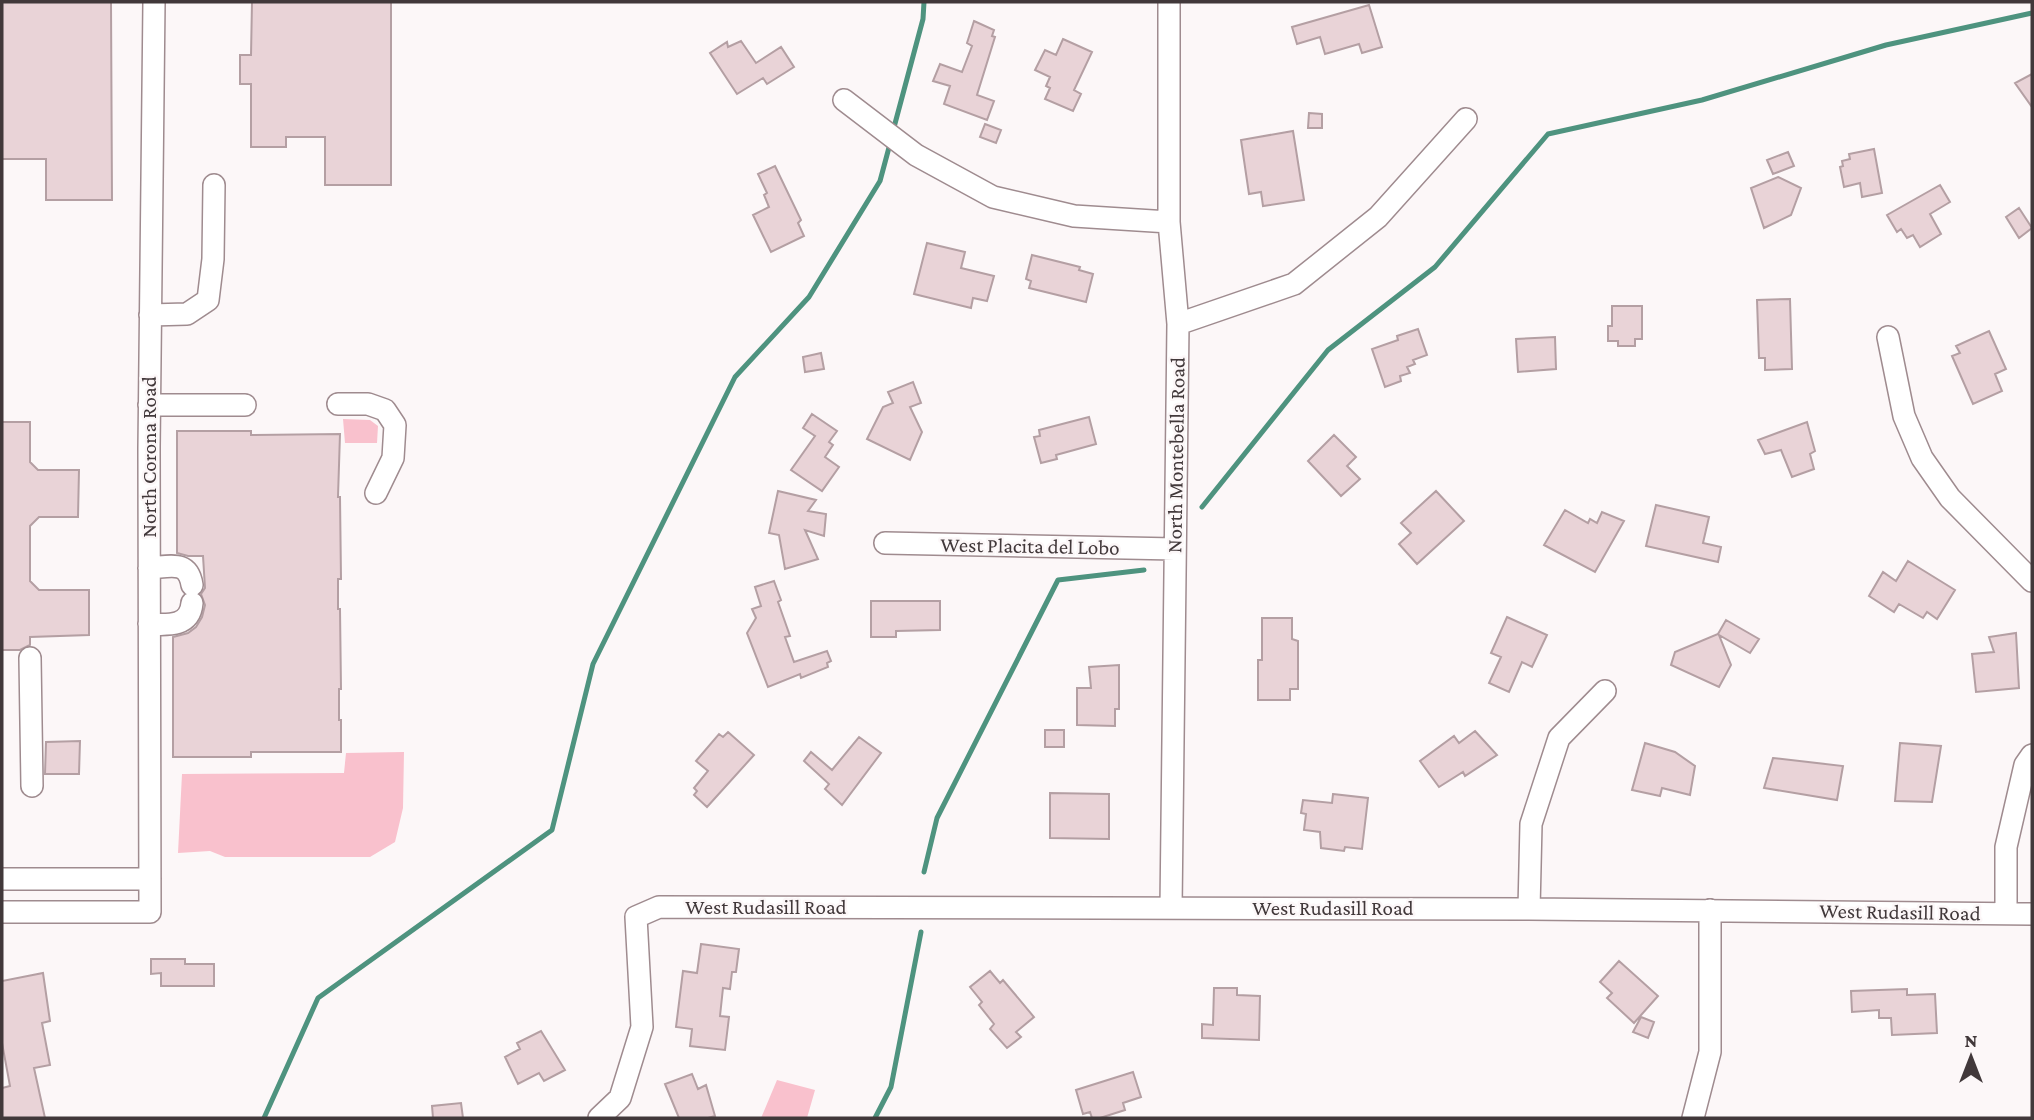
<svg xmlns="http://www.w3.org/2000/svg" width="2034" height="1120" font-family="'Crimson Pro',serif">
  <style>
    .green { fill: #f9c1cd }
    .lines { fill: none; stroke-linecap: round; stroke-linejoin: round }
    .stream { stroke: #4e937f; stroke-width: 5 }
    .building { fill: #e9d3d7; stroke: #b49fa3; stroke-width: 2 }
    .minor-casing { stroke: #9f8b8f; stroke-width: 24 }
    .minor { stroke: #fff; stroke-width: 21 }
    .labels { text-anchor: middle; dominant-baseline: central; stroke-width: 5; stroke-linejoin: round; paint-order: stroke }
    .street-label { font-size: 21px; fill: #41383a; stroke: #fcf7f8 }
  </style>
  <rect width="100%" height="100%" fill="#fcf7f8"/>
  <path class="green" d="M343,419L370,420L378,426L377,443H345Z
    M404,752L403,808L395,842L370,857H225L210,851L178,853L182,774L344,773L346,753Z
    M777,1080L815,1090L807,1118H761Z"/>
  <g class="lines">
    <path class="stream" d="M893,131L923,19L924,2
      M1202,507L1328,350L1435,267L1548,134L1702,100L1886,45L2032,13
      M924,872L937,818L1058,580L1144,570
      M264,1118L318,998L552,830L593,664L735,377L809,297L880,181L891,140
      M875,1118L891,1087L921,932"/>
  </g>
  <path class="building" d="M2,2H111L112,200H46V159H2Z
    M252,2H391V185H325V137H286V147H251V84H240V55H251Z
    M1369,5L1382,47L1362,53L1359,44L1325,54L1320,37L1297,44L1292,27Z
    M974,21L994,30L992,36L995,37L977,95L994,101L987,120L944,104L950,86L933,81L940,64L962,72L972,46L967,43Z
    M1063,39L1092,52L1074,90L1081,94L1073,111L1045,99L1050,88L1046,86L1050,77L1035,70L1045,50L1056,55Z
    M741,41L756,63L781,47L794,67L767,84L763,78L737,94L710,53L727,42L728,47Z
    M2032,74V107L2015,83Z
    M1309,113L1322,114V128H1308Z
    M985,124L1001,130L996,143L980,137Z
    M1293,131L1304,200L1263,206L1261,192L1249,194L1241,140Z
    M1874,149L1882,193L1862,197L1860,183L1844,187L1840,167L1843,166L1842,161L1850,159L1849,154Z
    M1788,152L1794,166L1773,174L1767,160Z
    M775,166L801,220L798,223L804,236L771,252L753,215L769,207L764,195L767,193L758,174Z
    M1778,177L1801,188L1791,215L1764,228L1751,188Z
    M1940,185L1950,202L1930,214L1941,234L1920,247L1913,235L1907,238L1901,229L1897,232L1887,215Z
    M2019,208L2032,228L2019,238L2006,217Z
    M927,243L965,252L961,268L994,276L987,301L973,298L971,308L914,294Z
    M1032,255L1080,267L1079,270L1093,274L1086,302L1029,288L1031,281L1026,279Z
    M1790,299L1792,369L1765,370V358H1759L1757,300Z
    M1612,306H1642V339H1635V346H1618V341H1608V326H1612Z
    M1418,329L1427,355L1413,360L1415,364L1407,367L1410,373L1400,376L1401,381L1385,387L1372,349L1398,340L1397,336Z
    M1989,331L2006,369L1995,374L2002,391L1973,404L1952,356L1960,353L1956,346Z
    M1555,337L1556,369L1518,372L1516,339Z
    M821,353L824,369L805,372L803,357Z
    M913,382L921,403L910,407L922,432L910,460L867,439L883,407L893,403L888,392Z
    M812,414L837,431L829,442L833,445L825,457L839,467L822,491L791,470L815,436L803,428Z
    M1089,417L1096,444L1056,455L1057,459L1041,463L1034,437L1040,436L1039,430Z
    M2,422H30V462L38,470H79L78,517H39L30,526V581L39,590H89V635L30,637V645L20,650H2Z
    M1807,422L1815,451L1810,454L1814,469L1792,477L1781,450L1765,454L1758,440Z
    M177,431H251V435L340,434L338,497H340L341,579H338V609H340L341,689H339V720H341V752H251V757H173V637L188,633L196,627L202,617L205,605L201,594L205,588L203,556H188L177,553Z
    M1334,435L1356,457L1347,466L1360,479L1341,496L1308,461Z
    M778,491L816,500L808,511L826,514L824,536L805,530L818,559L785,569L779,535L769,533Z
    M1436,491L1464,521L1417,564L1399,544L1411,533L1401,523Z
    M1656,505L1709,517L1703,543L1721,547L1718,562L1646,546Z
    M1565,510L1588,523L1590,519L1597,523L1602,512L1624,521L1595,572L1544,545Z
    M1908,561L1955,590L1937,619L1927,612L1923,618L1899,604L1894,612L1869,596L1883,572L1896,581Z
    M774,581L781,600L778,602L790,636L785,637L794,662L827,651L831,661L827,663L828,667L801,678L800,674L768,687L747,633L756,618L752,609L761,606L755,587Z
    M871,601H940V630L896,631V637H871Z
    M1507,617L1547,635L1532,667L1522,662L1509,692L1489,683L1501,657L1491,653Z
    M1262,618H1292V639L1298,641V689H1290V700H1258V660H1262Z
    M1726,620L1759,639L1750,653L1719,635L1731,665L1719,687L1671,665L1675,652L1718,634Z
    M2016,633L2019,688L1976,692L1972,654L1994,652L1989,637Z
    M1119,665V709H1115V726L1077,725V688H1091L1089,667Z
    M1045,730H1064V747H1045Z
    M1475,731L1497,755L1465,776L1463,772L1439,787L1420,761L1454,736L1459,743Z
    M728,732L754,755L707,807L694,795L697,791L694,788L708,771L696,761L719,734L723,737Z
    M859,737L881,753L842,805L825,789L829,784L804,761L811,752L832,770Z
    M80,741L79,774H45L46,742Z
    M1645,743L1675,752L1695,766L1690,795L1662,788L1660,796L1632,790Z
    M1900,743L1941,746L1932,802L1895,801Z
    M1773,758L1843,766L1837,800L1764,788Z
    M1050,793L1109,794V839L1050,838Z
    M1333,794L1368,798L1362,849L1345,847L1344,851L1321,848L1320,832L1304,830L1306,814L1301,813L1303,800L1332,803Z
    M701,944L739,949L736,972H732L730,989L723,988L720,1016L729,1017L725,1050L690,1046L692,1029L676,1027L683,971L697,973Z
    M151,959H185V964H214V986H161V973L151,974Z
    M1619,961L1658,996L1634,1023L1607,998L1612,993L1600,982Z
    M990,971L1000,983L1003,980L1034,1017L1016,1032L1021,1037L1007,1048L990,1029L994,1024L979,1005L982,1002L970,987Z
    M43,973L50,1021L42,1023L50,1065L34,1068L45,1118H2V1088L10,1086L2,1043V981Z
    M1214,988H1237V995L1260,996L1259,1040L1202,1038V1024L1213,1025Z
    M1907,989V995L1935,994L1937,1033L1892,1035L1891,1018H1879V1010L1852,1012L1851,991Z
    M1641,1017L1654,1022L1648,1038L1633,1032Z
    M541,1031L565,1070L544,1081L539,1073L518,1084L505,1057L520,1049L517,1043Z
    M1133,1072L1141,1097L1123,1103L1125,1110L1100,1118H1092L1090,1112L1083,1114L1076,1090Z
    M692,1074L698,1089L706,1085L715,1116L708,1118H679L665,1084Z
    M461,1103L463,1118H433L432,1106Z"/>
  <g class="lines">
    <defs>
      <path id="minor" d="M1169,2V222L1178,324L1171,908
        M844,100L916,155L993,197L1074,216L1169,222
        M150,315L187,314L208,300L213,259L214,185
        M1178,324L1294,284L1378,217L1466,119
        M1888,337L1904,416L1922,458L1950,498L2032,581
        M338,404H368L385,410L395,425L393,458L376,493
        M149,405H245
        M885,543L1175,549
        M149,568C169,567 188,559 192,585
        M149,624C168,625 190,627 192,603
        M30,658L32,786
        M2,879H150
        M1529,909L1531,824L1559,738L1605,691
        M2,912H150L149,448L154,2
        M2006,913V847L2025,765L2032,755
        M599,1118L620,1098L642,1027L636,917L659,907L1529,909L2032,914
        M1693,1118L1710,1052V910"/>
    </defs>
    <use href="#minor" class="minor-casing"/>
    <use href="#minor" class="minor"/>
  </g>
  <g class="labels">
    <g class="street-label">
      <text transform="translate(1176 455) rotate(-89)">North Montebella Road</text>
      <text transform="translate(149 457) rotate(-90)">North Corona Road</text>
      <text transform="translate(1030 546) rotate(1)">West Placita del Lobo</text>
      <text x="766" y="907">West Rudasill Road</text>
      <text x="1333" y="908">West Rudasill Road</text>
      <text transform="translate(1900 912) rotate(1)">West Rudasill Road</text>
    </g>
  </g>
  <rect width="2034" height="1120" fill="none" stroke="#41383a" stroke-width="7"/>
  <g transform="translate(1971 1057)" stroke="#fcf7f8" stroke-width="5" paint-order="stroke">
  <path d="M0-5L12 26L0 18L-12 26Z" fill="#41383a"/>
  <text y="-10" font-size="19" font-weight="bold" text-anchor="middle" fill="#41383a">N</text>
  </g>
</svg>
